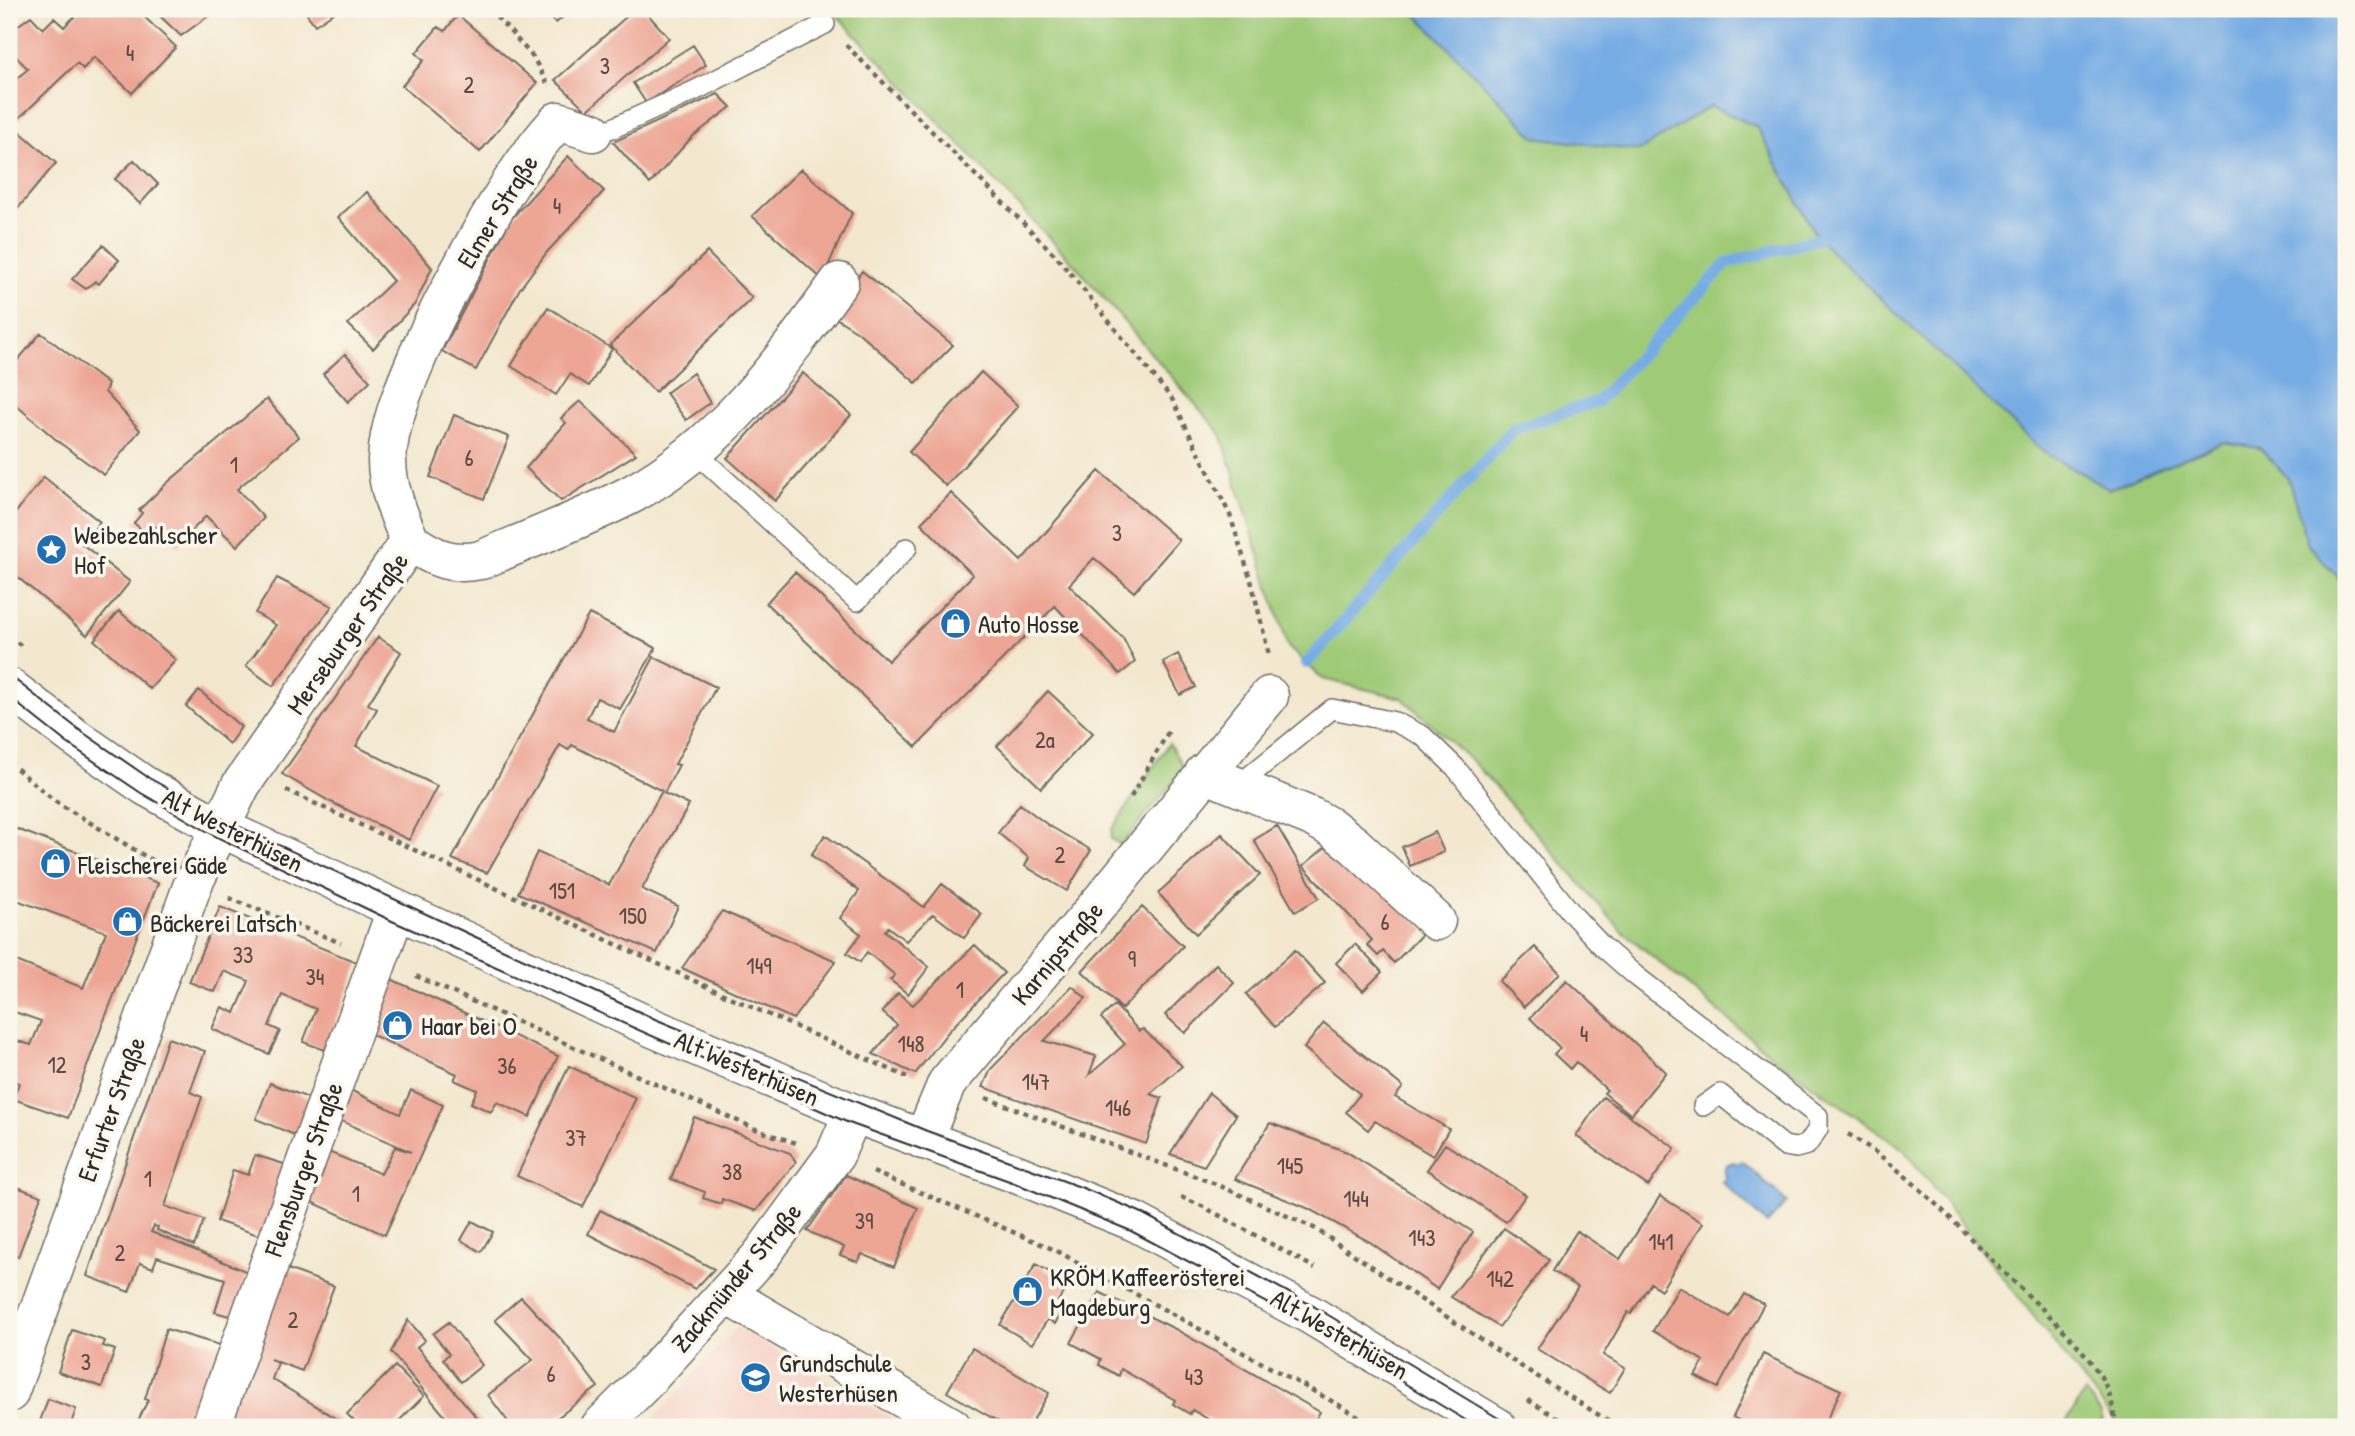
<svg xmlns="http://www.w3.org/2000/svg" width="2355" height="1436" font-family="'Patrick Hand',sans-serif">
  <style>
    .built { fill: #f7d1c7 }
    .green { fill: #9fca77; stroke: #657a51; stroke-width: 2 }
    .water { fill: #76ace4; stroke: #506c88; stroke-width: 2 }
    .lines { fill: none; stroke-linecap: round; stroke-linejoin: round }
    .stream { stroke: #76ace4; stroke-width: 12 }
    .building { fill: #eda594 }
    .lane-casing { stroke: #716d64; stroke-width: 22 }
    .street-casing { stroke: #716d64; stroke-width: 41 }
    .secondary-casing { stroke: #716d64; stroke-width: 41 }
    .path { stroke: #716d64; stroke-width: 4.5; stroke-dasharray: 5 5; stroke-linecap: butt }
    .lane { stroke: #fff; stroke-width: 19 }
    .street { stroke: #fff; stroke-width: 38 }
    .secondary { stroke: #fff; stroke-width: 38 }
    .tram { stroke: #2b2b2b; stroke-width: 2 }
    .labels { text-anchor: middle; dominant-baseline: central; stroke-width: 7; stroke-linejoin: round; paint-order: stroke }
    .number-label { font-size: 23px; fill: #5c4a45 }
    .street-label { font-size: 26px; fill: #2b2b2b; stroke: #fbf7ec }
    .poi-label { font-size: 26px; fill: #2b2b2b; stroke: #fbf7ec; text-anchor: start }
  </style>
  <rect width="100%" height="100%" fill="#fbf7ec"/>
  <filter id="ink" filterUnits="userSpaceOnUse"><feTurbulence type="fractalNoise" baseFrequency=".0143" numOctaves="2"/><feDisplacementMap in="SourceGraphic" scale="14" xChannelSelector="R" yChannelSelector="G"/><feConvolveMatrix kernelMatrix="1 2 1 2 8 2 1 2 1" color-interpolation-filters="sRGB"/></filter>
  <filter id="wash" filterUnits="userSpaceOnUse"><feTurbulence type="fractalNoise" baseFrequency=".00686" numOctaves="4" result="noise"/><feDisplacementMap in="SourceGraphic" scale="28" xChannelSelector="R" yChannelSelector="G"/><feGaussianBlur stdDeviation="1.57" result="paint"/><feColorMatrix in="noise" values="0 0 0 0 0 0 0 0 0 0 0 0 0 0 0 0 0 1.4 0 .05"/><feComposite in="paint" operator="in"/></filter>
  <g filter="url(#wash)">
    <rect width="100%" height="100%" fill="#f3e8cf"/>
    <path class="built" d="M737,1327L905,1427H646Z"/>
    <path class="green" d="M831,9H1411L1535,137L1639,151L1711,106L1757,127L1818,239L2110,489L2223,442L2260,448L2288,478L2308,544L2346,586V1427H2120L1903,1149L1779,1062L1621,930L1475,764L1402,698L1323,679L1288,647L1221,434L1075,265Z
      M1169,743L1184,769L1121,845L1111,839L1112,829Z
      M2085,1392L2101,1413L2104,1427H2063Z"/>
    <path class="water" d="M1411,9H2346V586L2308,544L2288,478L2260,448L2223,442L2110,489L2044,453L1818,239L1757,127L1711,106L1639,151L1535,137Z
      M1742,1161L1787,1202L1767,1224L1722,1182L1727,1177L1724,1173L1726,1165L1733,1162L1738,1164Z"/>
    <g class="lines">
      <path class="stream" d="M1307,663L1513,429L1598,401L1727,263L1818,239L1829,228"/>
    </g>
    <g id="blocks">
      <path class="building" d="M82,9H136L176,47L132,93L94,57L83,69L77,63L12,125L56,163L9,219V85L28,69L9,49V32L31,16L43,29L54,18L64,27Z
        M172,9H218L181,36L161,17Z
        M303,9H339L315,25Z
        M543,9H572L556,23Z
        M635,9H643L669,38L587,111L555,80Z
        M458,15L537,83L480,152L402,86L424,60L416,53L438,27L445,31Z
        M693,45L706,65L646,103L633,83Z
        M718,94L731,107L692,137L650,184L613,142Z
        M568,156L604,191L547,252L519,290L476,370L442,351L511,219Z
        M134,160L158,184L140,204L115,179Z
        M801,169L852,213L822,279L752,216Z
        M367,192L432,268L415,304L373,349L348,324L393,281L338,217Z
        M103,245L119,260L99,284L95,281L86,289L72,279Z
        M707,252L752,298L655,392L610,345Z
        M862,271L953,345L916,383L858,332L831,315Z
        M548,307L612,349L589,386L570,374L556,395L511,366Z
        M41,333L108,384L105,392L140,430L104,475L60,443L9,399V370Z
        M345,354L370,381L348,402L323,374Z
        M981,372L1018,406L946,486L909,452Z
        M693,373L710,403L686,420L666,393Z
        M803,373L851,415L775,501L727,458Z
        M267,399L299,437L237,489L264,518L237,546L206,516L177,546L156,527L148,535L134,523L142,513L139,510L167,483Z
        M580,401L636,454L561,501L526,468L566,423L561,418Z
        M454,415L509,437L484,499L430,477Z
        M1099,471L1179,540L1134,592L1094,558L1069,585L1123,638L1135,662L1120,674L1055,606L916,747L766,603L795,572L888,661L973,575L921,523L951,493L1021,561Z
        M44,477L100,522L82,544L130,582L87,635L9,570V521Z
        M277,578L332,606L273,686L246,666L276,625L255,613Z
        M119,611L176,660L150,689L94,640Z
        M589,614L656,648L620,709L597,698L587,718L614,732L654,657L716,687L675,764L679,765L664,793L689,805L642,889L678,906L657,953L518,893L537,852L609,885L662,791L572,745L568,750L560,745L487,873L452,859Z
        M378,637L401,652L368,704L377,709L356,746L437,786L409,840L329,801L282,774Z
        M1178,654L1196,687L1180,695L1163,662Z
        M199,690L241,727L229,744L186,706Z
        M1048,691L1093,733L1041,788L997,746Z
        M1020,804L1048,825L1091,850L1067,891L1025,866L1029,858L998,833Z
        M9,826L158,883L103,1023L68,1118L13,1099L19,1083L9,1079V1068L18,1041L31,1045L41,1021L9,1010V958L83,988L106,932L11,898L9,903Z
        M1277,826L1319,898L1295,912L1254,840Z
        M1435,832L1444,852L1410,866L1402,847Z
        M1222,834L1260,875L1196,934L1158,893Z
        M825,835L924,907L942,884L982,914L964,938L933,914L906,941L888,927L885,931L929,967L908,994L890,980L895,975L867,952L860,962L847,953L861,934L840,918L859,891L811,855Z
        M1335,839L1426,930L1394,963L1383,951L1378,956L1367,945L1372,940L1303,866Z
        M220,907L359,963L325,1050L303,1042L316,1009L282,995L269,1026L280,1031L269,1054L212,1029L222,1007L235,1013L249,981L224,971L215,992L189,982Z
        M1142,907L1183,946L1122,1009L1082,971Z
        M722,911L836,961L793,1019L682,968Z
        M1355,944L1382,972L1363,991L1336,963Z
        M975,945L1004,973L948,1032L915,1074L873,1054L897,1025L882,1012L898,993L913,1005Z
        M1535,947L1560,973L1524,1007L1499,981Z
        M1295,950L1325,983L1275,1027L1246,994Z
        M1216,964L1234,983L1185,1033L1165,1015Z
        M391,979L558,1056L530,1117L497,1102L491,1112L471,1103L477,1090L454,1080L457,1074L366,1032Z
        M1567,980L1666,1072L1631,1115L1604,1093L1607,1090L1576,1062L1570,1069L1554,1054L1560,1048L1530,1018Z
        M1072,986L1086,998L1044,1041L1096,1056L1089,1075L1125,1044L1101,1018L1115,1005L1139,1031L1143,1029L1182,1066L1150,1094L1162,1098L1146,1144L983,1087L991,1069Z
        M1324,1023L1403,1087L1395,1097L1449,1129L1433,1156L1375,1121L1368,1130L1346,1112L1360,1094L1304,1048Z
        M168,1038L205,1051L190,1092L202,1097L165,1206L204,1220L194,1246L157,1230L158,1227L154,1226L151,1232L248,1272L233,1317L215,1312L225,1279L157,1257L153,1268L140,1263L129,1292L87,1276Z
        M569,1066L636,1098L583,1207L517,1176Z
        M270,1083L311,1099L297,1136L256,1119Z
        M348,1089L400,1114L411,1090L443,1105L385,1235L305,1199L324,1150L381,1174L395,1147L411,1152L337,1119Z
        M1209,1093L1236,1115L1204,1166L1170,1154Z
        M1603,1097L1675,1148L1648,1186L1576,1136Z
        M694,1117L790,1153L796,1162L756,1211L722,1199L721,1204L703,1198L705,1192L671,1179Z
        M1270,1123L1347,1152L1473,1232L1437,1289L1370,1242L1307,1208L1235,1179Z
        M1445,1144L1526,1195L1506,1222L1427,1170Z
        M255,1155L287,1165L264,1237L217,1221L233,1170L248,1175Z
        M846,1175L918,1208L894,1267L862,1254L858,1262L840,1255L844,1247L807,1231Z
        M9,1184L41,1196L18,1257L9,1253Z
        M1660,1196L1703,1223L1661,1290L1651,1283L1631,1314L1628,1312L1603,1355L1625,1368L1610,1393L1537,1349L1578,1287L1552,1271L1577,1231L1620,1259Z
        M600,1210L714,1269L695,1289L588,1234Z
        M472,1221L493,1232L481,1252L461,1240Z
        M1504,1228L1549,1260L1499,1327L1451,1297Z
        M1036,1264L1069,1284L1058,1301L1065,1305L1055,1324L1048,1319L1032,1344L1000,1325Z
        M285,1268L334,1286L302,1371L270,1359L278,1363L272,1379L342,1422L339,1427H224Z
        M1679,1287L1730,1317L1744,1294L1764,1304L1718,1388L1695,1376L1704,1361L1653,1331Z
        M1099,1292L1175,1329L1320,1412L1311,1427H1222L1192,1410L1190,1414L1173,1404L1175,1400L1121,1369L1119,1376L1099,1365L1101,1359L1071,1343Z
        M521,1297L561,1339L598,1387L545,1427H512L488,1395L533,1360L495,1320Z
        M408,1320L425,1340L417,1347L485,1427H454L391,1352Z
        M449,1322L482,1365L461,1382L443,1359L449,1354L433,1334Z
        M166,1329L226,1347L197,1427H135L148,1400L145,1399Z
        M72,1330L105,1341L103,1346L115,1350L102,1387L58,1372Z
        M972,1348L1049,1393L1029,1427H1008L947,1392Z
        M1763,1354L1841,1390L1823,1427H1751L1733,1417Z
        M395,1366L424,1396L393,1427H360L347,1414Z
        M48,1399L76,1409L70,1427H38Z"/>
    </g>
  </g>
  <g filter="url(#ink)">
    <use href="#blocks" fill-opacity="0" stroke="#716d64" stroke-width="2"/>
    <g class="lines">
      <defs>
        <path id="lane" d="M593,132L613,128L696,90L825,24
          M694,451L857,601L907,548
          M1236,787L1332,709L1395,722L1423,736L1455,767L1573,915L1603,947L1636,976L1818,1116V1129L1807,1145L1796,1148L1784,1146L1720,1094L1703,1106"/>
        <path id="street" d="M410,541C399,515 387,489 387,460C389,420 406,384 421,348C438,311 457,275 477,239C501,197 525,157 558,121L593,132
          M1204,773L1312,817L1332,828L1354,845L1436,921
          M923,1140L947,1083L1102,900L1269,696
          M727,1295L952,1427
          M9,1393L193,884L241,785L410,541C433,558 452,566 481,560C531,538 584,519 632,494C722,445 781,363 839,282
          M211,1427L396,910
          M600,1427L646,1381L760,1257L835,1155L853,1113"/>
        <path id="secondary" d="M9,687L73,736L145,786L219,827L653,1028L853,1113L1019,1175L1135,1222L1309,1314L1497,1427"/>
      </defs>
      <use href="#lane" class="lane-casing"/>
      <use href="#street" class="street-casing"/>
      <use href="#secondary" class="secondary-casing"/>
      <path class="path" d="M490,9L533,57L547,83
        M846,45L1057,257L1172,399L1230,515L1252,584L1269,655
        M9,636L23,647
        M9,762L56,802L158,864
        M286,790L714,990L907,1077
        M1131,797L1170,729
        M229,898L341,943
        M416,976L760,1131L796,1143
        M986,1098L1216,1184L1314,1228L1516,1363L1618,1427
        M1848,1134C1909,1171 1957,1226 2007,1275C2037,1305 2071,1333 2095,1368C2108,1385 2114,1406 2116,1427
        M873,1172L1055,1250L1339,1405L1374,1427
        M1181,1197L1204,1207L1315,1268
        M1528,1400L1572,1427"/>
      <use href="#lane" class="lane"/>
      <use href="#street" class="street"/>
      <use href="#secondary" class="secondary"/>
      <path class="tram" d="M9,675L78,729L149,778L223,819L469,934L655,1019L927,1131L1083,1188L1140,1212L1315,1307L1513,1427
        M9,697L67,743L141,793L215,836L392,921L849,1123L1012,1182L1131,1231L1306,1324L1477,1427"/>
    </g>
  </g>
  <defs>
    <symbol id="sight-disc" viewBox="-11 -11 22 22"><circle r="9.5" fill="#1f6fb2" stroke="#fbf7ec"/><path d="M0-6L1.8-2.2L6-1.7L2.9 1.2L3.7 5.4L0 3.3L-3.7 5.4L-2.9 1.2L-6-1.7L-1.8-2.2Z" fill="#fff"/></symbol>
    <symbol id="shop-disc" viewBox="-11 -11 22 22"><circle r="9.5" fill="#1f6fb2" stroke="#fbf7ec"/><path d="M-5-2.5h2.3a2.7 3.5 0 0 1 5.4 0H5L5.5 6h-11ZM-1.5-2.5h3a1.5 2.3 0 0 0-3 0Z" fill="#fff"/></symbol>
    <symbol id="school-disc" viewBox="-11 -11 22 22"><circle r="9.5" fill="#1f6fb2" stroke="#fbf7ec"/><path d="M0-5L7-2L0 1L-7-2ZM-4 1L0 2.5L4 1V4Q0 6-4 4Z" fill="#fff"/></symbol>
  </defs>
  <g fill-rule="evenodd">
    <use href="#sight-disc" x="34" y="532" width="35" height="35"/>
    <use href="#shop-disc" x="938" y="606" width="35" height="35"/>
    <use href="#shop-disc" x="38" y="846" width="35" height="35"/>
    <use href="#shop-disc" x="110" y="904" width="35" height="35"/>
    <use href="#shop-disc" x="380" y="1008" width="35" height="35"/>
    <use href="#shop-disc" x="1010" y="1274" width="35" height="35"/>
    <use href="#school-disc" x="738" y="1360" width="35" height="35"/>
  </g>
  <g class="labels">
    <g class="number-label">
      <text x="130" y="52">4</text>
      <text x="605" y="65">3</text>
      <text x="469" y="84">2</text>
      <text x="557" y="205">4</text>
      <text x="469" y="457">6</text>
      <text x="234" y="464">1</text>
      <text x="1117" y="532">3</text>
      <text x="1045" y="739">2a</text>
      <text x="1060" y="854">2</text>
      <text x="562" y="890">151</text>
      <text x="633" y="915">150</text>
      <text x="1385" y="921">6</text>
      <text x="243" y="954">33</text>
      <text x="1132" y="958">9</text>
      <text x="759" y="965">149</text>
      <text x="315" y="976">34</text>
      <text x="960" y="989">1</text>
      <text x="1584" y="1033">4</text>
      <text x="911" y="1043">148</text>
      <text x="57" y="1064">12</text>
      <text x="507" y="1065">36</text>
      <text x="1036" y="1081">147</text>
      <text x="1118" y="1107">146</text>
      <text x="576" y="1137">37</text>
      <text x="1290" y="1165">145</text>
      <text x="732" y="1171">38</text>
      <text x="148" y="1178">1</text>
      <text x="356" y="1193">1</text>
      <text x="1356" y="1198">144</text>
      <text x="864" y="1220">39</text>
      <text x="1422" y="1237">143</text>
      <text x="1661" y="1241">141</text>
      <text x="120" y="1252">2</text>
      <text x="1500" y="1278">142</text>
      <text x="293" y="1319">2</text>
      <text x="86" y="1361">3</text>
      <text x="551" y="1373">6</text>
      <text x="1194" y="1376">43</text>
    </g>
    <g class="street-label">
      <text transform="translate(497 211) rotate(-58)">Elmer Straße</text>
      <text transform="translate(347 633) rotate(-55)">Merseburger Straße</text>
      <text transform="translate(233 830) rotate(27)">Alt Westerhüsen</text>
      <text transform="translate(1057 953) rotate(-50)">Karnipstraße</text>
      <text transform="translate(747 1068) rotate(23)">Alt Westerhüsen</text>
      <text transform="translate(111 1109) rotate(-70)">Erfurter Straße</text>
      <text transform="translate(303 1169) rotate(-70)">Flensburger Straße</text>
      <text transform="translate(736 1277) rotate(-50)">Zackmünder Straße</text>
      <text transform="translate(1340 1334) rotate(30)">Alt Westerhüsen</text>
    </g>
    <g class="poi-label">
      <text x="74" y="534">Weibezahlscher<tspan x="74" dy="30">Hof</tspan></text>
      <text x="978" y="623">Auto Hosse</text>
      <text x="78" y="864">Fleischerei Gäde</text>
      <text x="150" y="922">Bäckerei Latsch</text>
      <text x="421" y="1025">Haar bei O</text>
      <text x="1050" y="1276">KRÖM Kaffeerösterei<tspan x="1050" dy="30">Magdeburg</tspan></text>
      <text x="779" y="1362">Grundschule<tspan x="779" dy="30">Westerhüsen</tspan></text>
    </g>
  </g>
  <rect width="2355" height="1436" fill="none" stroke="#fbf7ec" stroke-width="35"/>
</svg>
